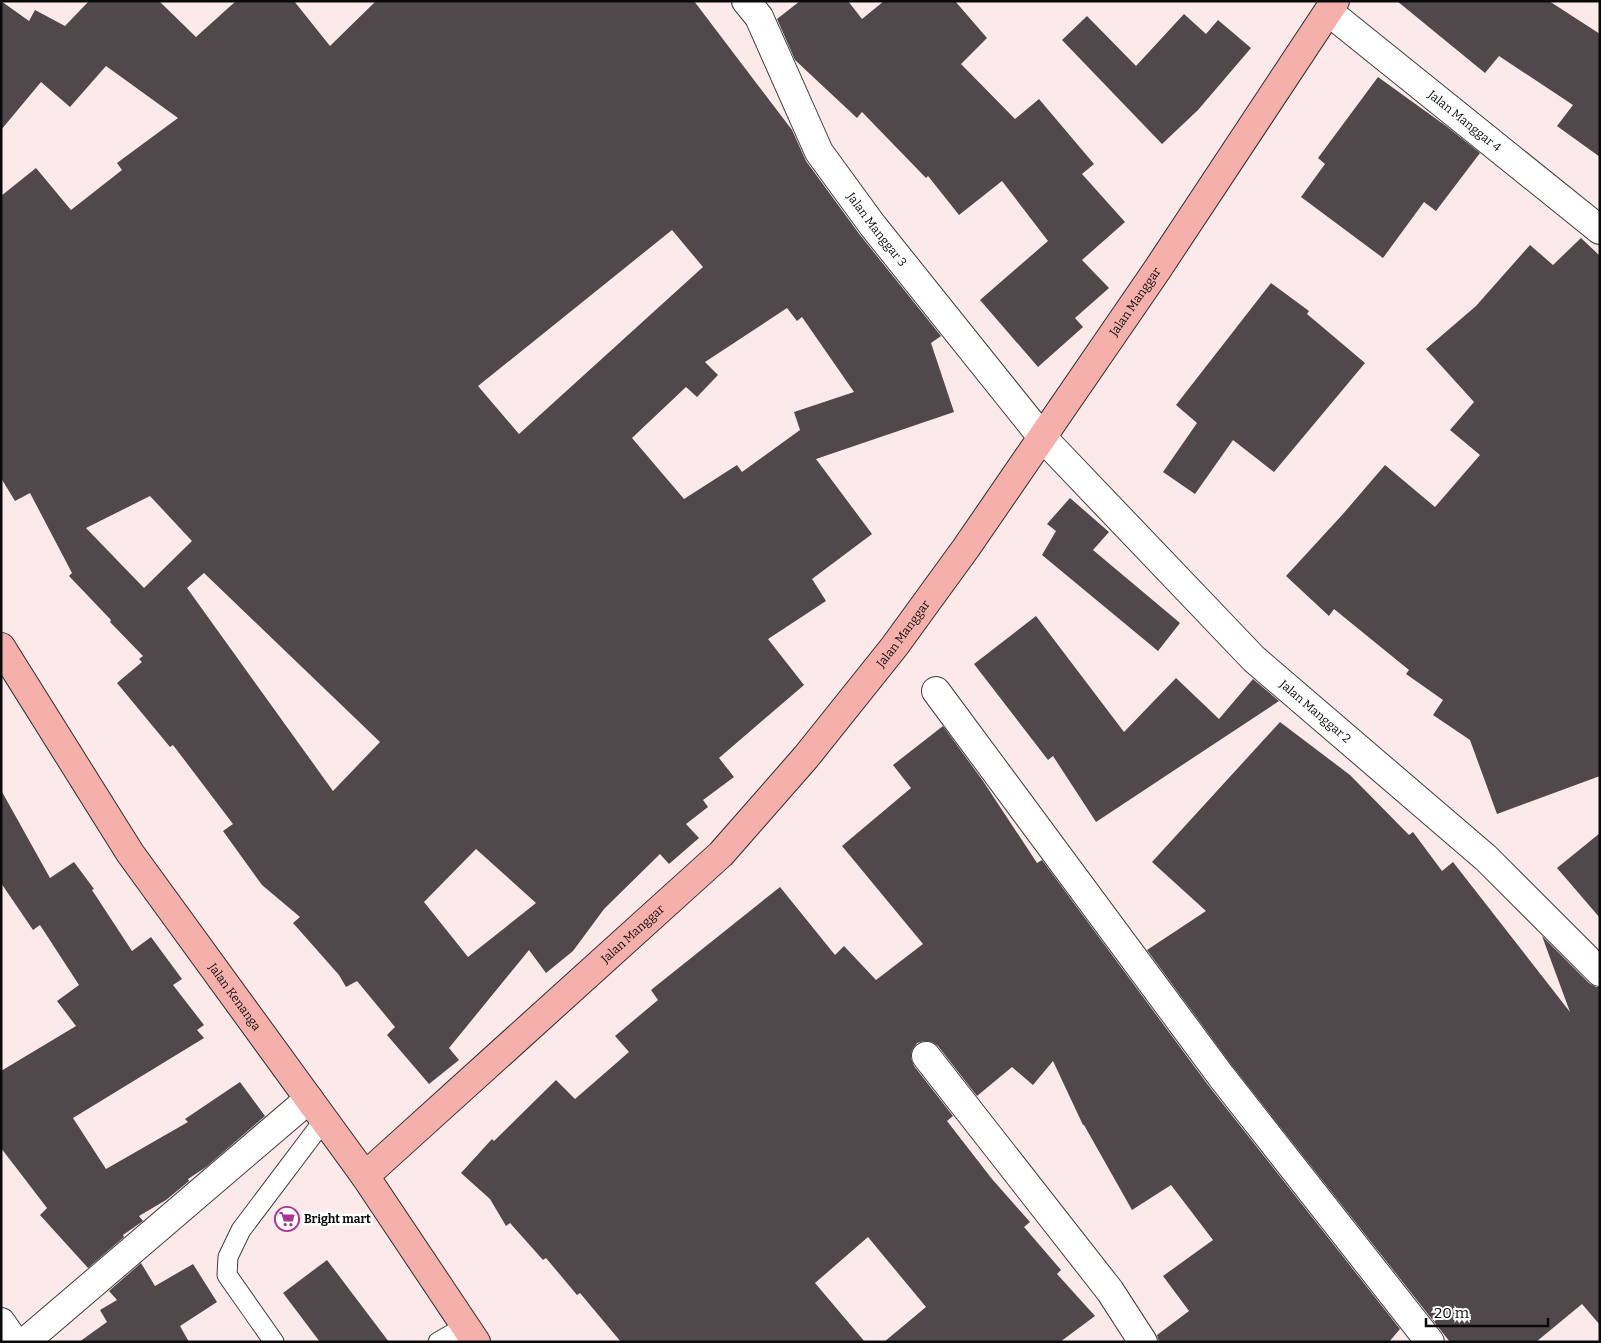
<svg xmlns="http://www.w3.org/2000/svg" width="1601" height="1343" font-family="Bitter,serif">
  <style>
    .building { fill: #51484c; fill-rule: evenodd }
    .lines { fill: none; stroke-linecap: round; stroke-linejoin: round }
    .service-casing { stroke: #3d3d3d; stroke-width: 21 }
    .minor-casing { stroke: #3d3d3d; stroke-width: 30 }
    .secondary-casing { stroke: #2c2c2c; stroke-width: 30 }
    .service { stroke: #fff; stroke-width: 19 }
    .minor { stroke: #fff; stroke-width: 28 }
    .secondary { stroke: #f5b0ab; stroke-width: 28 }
    .labels { text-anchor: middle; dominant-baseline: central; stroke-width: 5; stroke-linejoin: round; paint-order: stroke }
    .street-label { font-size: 12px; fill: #0a0a0a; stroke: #fff }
    .poi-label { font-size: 12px; font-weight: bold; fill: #0a0a0a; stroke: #fff; text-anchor: start }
  </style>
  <rect width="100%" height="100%" fill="#fce9ea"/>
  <path class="building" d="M1,1L29,21L35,10L65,26L89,1H159L196,37L236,1H294L330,46L376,1H694L792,130L806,161L860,235L941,336L931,343L954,412L816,459L872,534L812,579L826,601L768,639L804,685L719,758L734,777L703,800L708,807L686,824L699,838L669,864L660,854L604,909L573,951L546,973L529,950L449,1048L459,1060L429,1084L387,1035L395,1027L357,981L346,987L339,975L293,923L300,917L262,885L223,831L233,824L173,745L170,747L117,683L142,662L139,659L143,656L110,622L111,620L69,576L72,573L30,493L15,501L1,478V196L36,168L71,210L122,170L117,163L178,118L106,66L70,107L41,82L1,130ZM672,230L703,267L519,434L478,386ZM787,308L797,321L802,317L854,392L794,412L800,430L742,472L737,465L684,499L632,438L686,387L697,397L718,375L705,362ZM150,496L192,541L144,588L86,528ZM204,573L380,742L333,791L187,588ZM476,849L536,903L468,957L424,902Z
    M800,1H848L862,19L884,1H955L987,38L961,64L1015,119L1039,99L1094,164L1082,174L1125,222L1082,260L1109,288L1075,318L1083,327L1038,367L980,300L1048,241L1002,181L959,215L928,176L926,178L862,112L857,118L795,60L777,19Z
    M1397,1H1549L1600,34V157L1557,126L1573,105L1499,56L1485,73Z
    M1184,14L1206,34L1218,20L1251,48L1198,110L1162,144L1062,40L1087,16L1136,66Z
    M1378,77L1446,126L1480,153L1436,211L1424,202L1383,258L1301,197L1325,164L1318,158Z
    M1581,238L1600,256V776L1497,814L1470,740L1433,715L1443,700L1406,674L1409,670L1334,609L1329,616L1286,576L1343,514L1385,465L1435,507L1480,455L1450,430L1474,402L1426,349L1476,306L1530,245L1553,265Z
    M1271,283L1309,311L1307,314L1365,363L1274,472L1233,440L1195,494L1163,472L1197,423L1176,405Z
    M1070,498L1109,532L1093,550L1180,623L1158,651L1042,555L1056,531L1047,524Z
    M1036,616L1124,732L1176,678L1219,719L1253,679L1279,701L1096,822L1053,756L1048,760L974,664Z
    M1280,722L1350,775L1409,835L1413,832L1442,871L1453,862L1570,1012L1542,936L1589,983L1596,987H1600V1325L1582,1304L1536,1342H1450L1233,1067L1147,950L1206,911L1152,862Z
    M943,726L983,781L1037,863L1042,860L1208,1085L1400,1329L1389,1342H1159L1157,1335L1189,1311L1163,1276L1213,1240L1171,1185L1132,1210L1084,1125H1083L1053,1061L1033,1085L1012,1067L977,1096L938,1046L932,1042L924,1041L917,1043L912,1050L911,1058L914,1066L953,1116L947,1121L992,1179L1030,1222L1024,1227L1061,1270L1057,1274L1095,1316L1060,1342H884L926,1307L868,1237L815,1283L865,1342H621L580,1293L577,1295L546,1258L543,1260L510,1223L506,1226L490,1199L461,1173L492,1139L494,1141L556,1080L575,1099L629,1052L615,1036L658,1000L651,990L780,887L835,955L844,946L876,980L923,944L842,846L911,788L893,765Z
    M1,790L50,878L74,862L94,889L92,890L132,951L151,937L182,979L173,985L204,1025L197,1030L204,1038L73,1118L106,1169L188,1122L185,1119L240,1082L265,1116L206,1167L188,1179L189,1181L166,1200L139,1216L143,1221L123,1235L124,1237L88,1268L40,1215L47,1208L1,1148V1071L76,1026L57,1001L79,985L40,925L33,930L1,883Z
    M1600,833V918L1557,868Z
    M327,1260L389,1342H320L283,1293Z
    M141,1263L155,1286L193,1264L217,1302L180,1326L189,1342H79L107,1322L100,1310L117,1300L109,1291Z"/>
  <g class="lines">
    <defs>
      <path id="service" d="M274,1342L227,1275L228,1257L241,1230L324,1120
        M438,1342L466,1326"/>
      <g id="minor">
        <path id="s1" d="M746,1L759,17L819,152L873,226L1042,437L1254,659L1486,858L1600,972"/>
        <path id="s2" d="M1329,12L1600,230"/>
        <path d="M936,691L1221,1076L1430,1342"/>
        <path d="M926,1056L1110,1291L1143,1342"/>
        <path d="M1,1322L15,1342"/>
        <path d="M25,1342L309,1099"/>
      </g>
      <g id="secondary">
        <path id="s3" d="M1,647L130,853L365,1176L476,1342"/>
        <path id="s4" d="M365,1176L721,854L806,757L894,647L966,548L1157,270L1335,1"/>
      </g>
    </defs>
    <use href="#service" class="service-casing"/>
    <use href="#minor" class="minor-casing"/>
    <use href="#secondary" class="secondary-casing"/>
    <use href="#service" class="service"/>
    <use href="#minor" class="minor"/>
    <use href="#secondary" class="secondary"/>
  </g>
  <defs>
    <symbol id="supermarket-ring" viewBox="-11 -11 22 22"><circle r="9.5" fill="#fff" stroke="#a83399" stroke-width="1.5"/><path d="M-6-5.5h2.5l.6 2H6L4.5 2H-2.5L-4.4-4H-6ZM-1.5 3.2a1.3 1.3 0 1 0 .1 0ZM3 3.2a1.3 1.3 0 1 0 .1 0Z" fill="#a83399"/></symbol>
  </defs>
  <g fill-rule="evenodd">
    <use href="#supermarket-ring" x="273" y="1205" width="28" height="28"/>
  </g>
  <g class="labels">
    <g class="street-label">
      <text stroke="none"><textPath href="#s2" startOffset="174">Jalan Manggar 4</textPath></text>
      <text stroke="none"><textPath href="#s1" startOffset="265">Jalan Manggar 3</textPath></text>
      <text stroke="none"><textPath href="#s4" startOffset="1171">Jalan Manggar</textPath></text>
      <text stroke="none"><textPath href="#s4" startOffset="766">Jalan Manggar</textPath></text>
      <text stroke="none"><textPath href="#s1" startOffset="918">Jalan Manggar 2</textPath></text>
      <text stroke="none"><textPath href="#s4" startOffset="361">Jalan Manggar</textPath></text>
      <text stroke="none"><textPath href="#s3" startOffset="421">Jalan Kenanga</textPath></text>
    </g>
    <g class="poi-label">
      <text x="304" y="1219">Bright mart</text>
    </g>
  </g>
  <rect width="1601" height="1343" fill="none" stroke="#0a0a0a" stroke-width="5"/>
  <path d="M1426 1318v8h122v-8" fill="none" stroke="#0a0a0a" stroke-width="2.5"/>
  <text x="1434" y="1318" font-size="15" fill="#0a0a0a" stroke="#ffffff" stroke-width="4" paint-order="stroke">20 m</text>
</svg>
